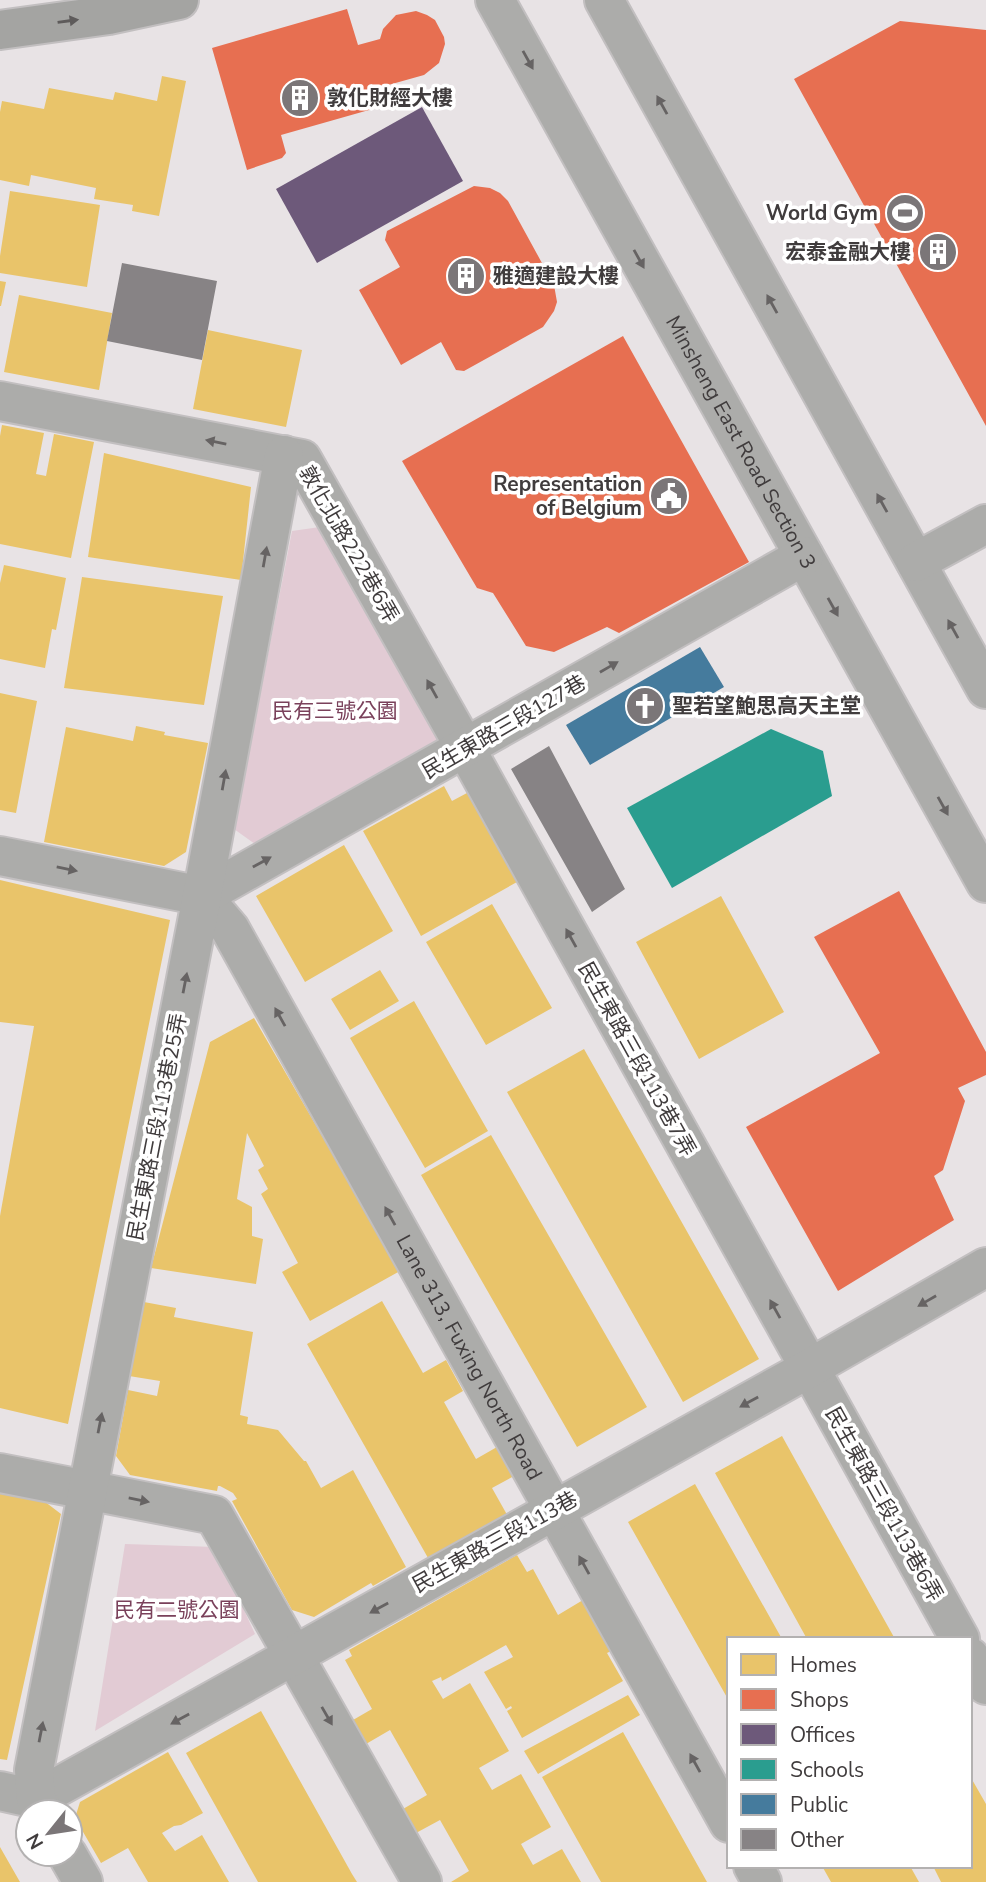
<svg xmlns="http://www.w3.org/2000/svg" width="986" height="1882" font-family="'Nunito Sans','Noto Sans TC',sans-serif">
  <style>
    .green { fill: #e2cbd4 }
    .homes { fill: #e9c46a }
    .shops { fill: #e76f51 }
    .offices { fill: #6d597a }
    .schools { fill: #2a9d8f }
    .public { fill: #457b9d }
    .building { fill: #878385 }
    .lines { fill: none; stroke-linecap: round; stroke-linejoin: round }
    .minor-casing { stroke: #c2bfc0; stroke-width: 42 }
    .major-casing { stroke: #c2bfc0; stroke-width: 42 }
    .minor { stroke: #acacaa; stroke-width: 38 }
    .major { stroke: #a4a4a2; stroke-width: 38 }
    .oneway { fill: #5e5b5b }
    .oneway2 { fill: #666363 }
    .labels { text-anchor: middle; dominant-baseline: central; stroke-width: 7; stroke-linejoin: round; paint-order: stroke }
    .poi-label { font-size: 21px; font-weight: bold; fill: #403c3d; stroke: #fff; text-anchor: start }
    .street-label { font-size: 21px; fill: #403c3d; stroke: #fff }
    .park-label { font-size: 21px; fill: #7a415b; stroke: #fff }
  </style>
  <rect width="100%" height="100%" fill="#e8e3e5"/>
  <path class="green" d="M320,527L438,741L255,844L234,829L292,531Z
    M125,1544L215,1547L255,1634L95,1731Z"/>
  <path class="homes" d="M162,76L186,81L159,216L132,211L133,205L94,199L96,188L31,175L29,186L0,180V112L2,101L44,109L49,88L113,100L115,92L157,101Z
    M10,191L100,205L87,287L0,273V256Z
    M0,281L6,282L1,306H0Z
    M19,295L112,313L99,390L4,372Z
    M208,330L302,350L286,427L193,409Z
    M2,425L44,433L36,474L46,476L54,434L94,442L71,558L0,544V436Z
    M104,453L251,487L241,580L88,557Z
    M4,565L66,578L56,630L52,629L45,668L0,659V583Z
    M82,577L223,596L204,705L64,688Z
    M0,693L37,701L16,813L0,810Z
    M136,726L165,732L164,735L208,743L186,852L164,866L44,842L66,727L133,741Z
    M444,786L452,801L467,793L517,882L421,936L363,831Z
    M344,845L393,931L305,982L256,896Z
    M0,880L170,920L68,1424L0,1408V1216L34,1026L0,1022Z
    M721,896L784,1012L699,1059L636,942Z
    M492,904L552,1008L486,1045L426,942Z
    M380,970L399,1001L350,1030L331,999Z
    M414,1001L488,1131L425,1168L350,1038Z
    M254,1018L400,1271L310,1321L282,1272L298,1263L261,1194L268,1189L258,1170L264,1166L247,1133L237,1199L252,1207V1236L263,1239L256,1284L151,1268L210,1042Z
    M584,1049L759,1359L683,1402L507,1092Z
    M491,1135L647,1407L577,1447L421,1175Z
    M382,1301L423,1373L446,1360L463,1391L444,1402L476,1459L497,1447L514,1476L492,1488L510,1520L432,1565L307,1344Z
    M144,1302L176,1308L174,1317L253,1332L240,1415L248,1417L247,1424L278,1430L304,1461H306L321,1488L353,1470L406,1567L373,1586L371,1583L314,1617L292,1610L232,1501L237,1499L233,1493L220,1486H218L217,1491L130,1475L116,1456L128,1390L157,1396L160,1381L129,1376Z
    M782,1436L833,1528L895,1639H807L715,1473Z
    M695,1484L782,1639H729V1701L628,1522Z
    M0,1492L44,1501L61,1514L7,1760L0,1759Z
    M517,1555L527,1572L533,1569L558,1615L583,1600L611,1651L607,1653L623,1681L522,1738L507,1711L512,1708L511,1706L506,1709L484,1672L513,1657L506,1645L442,1681L441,1677L432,1681L443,1699L470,1683L509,1751L479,1768L492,1790L521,1774L551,1827L521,1844L533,1865L562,1849L581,1882H451L469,1871L440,1820L416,1833L403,1809L427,1795L390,1730L366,1744L353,1720L372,1709L345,1660L352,1656L349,1650Z
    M628,1695L640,1715L538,1774L524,1751Z
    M261,1711L352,1874L357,1882H258L186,1753Z
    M623,1732L678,1830L707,1882H601L597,1875L542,1777Z
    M168,1752L203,1813L181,1825L174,1826L162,1833L175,1851L202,1835L229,1882H148L128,1848L101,1863L75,1818L80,1802Z
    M970,1776L986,1804V1882H941L933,1866H970Z
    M0,1847L20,1882H0Z
    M822,1866H910L919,1882H831Z"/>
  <path class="shops" d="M347,9L358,45L380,39L383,29L396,15L416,11L427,15L435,20L444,37L445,44L439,63L424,75L374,89L372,84L369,85L376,108L281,135L286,153L282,158L247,170L212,48Z
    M900,21L986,30V426L794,79Z
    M474,186L490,188L500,193L508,201L554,285L557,302L554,311L543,327L464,371L456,370L441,342L401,365L359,290L400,267L385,240L387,231Z
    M623,336L749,562L619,633L607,627L554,652L526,646L493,593L477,588L402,461Z
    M899,891L986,1052V1075L958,1088L965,1101L943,1170L934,1176L954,1220L838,1291L746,1127L880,1053L814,937Z"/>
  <path class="offices" d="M422,107L463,181L317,263L276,189Z"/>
  <path class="schools" d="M771,729L823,751L832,796L672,888L627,808Z"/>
  <path class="public" d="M700,647L724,687L590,765L566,725Z"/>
  <path class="building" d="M122,263L217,281L202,360L107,341Z
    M549,746L625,889L592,912L511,769Z"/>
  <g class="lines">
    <defs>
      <g id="minor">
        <path id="s1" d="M495,0L986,883"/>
        <path d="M604,0L986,689"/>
        <path d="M0,401L302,459L472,760L960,1639"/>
        <path d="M916,562L986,524"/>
        <path d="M0,856L202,896"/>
        <path id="s2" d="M202,896L230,929L729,1823"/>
        <path d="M202,896L804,556"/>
        <path d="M0,1473L214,1515L422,1882"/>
        <path d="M970,1657L986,1685"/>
        <path d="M0,1791L36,1799L808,1369L986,1267"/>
        <path d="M44,1812L36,1799L34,1770L202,896L284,455"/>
        <path d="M67,1854L83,1882"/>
        <path d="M753,1866L762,1882"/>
      </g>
      <path id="major" d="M0,30L109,15L179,0"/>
    </defs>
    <use href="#minor" class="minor-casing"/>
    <use href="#major" class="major-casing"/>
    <use href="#minor" class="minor"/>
    <use href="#major" class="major"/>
  </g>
  <defs><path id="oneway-solid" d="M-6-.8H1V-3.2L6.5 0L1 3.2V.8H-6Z" transform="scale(1.75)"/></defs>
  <use class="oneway" href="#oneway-solid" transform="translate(68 21) rotate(-8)"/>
  <g class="oneway2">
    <use href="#oneway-solid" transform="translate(528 60) rotate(61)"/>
    <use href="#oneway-solid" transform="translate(662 105) rotate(-119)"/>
    <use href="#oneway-solid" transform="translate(639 259) rotate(61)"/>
    <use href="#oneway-solid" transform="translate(772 304) rotate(-119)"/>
    <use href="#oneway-solid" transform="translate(216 442) rotate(-169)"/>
    <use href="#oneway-solid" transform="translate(882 503) rotate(-119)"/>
    <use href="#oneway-solid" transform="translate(265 557) rotate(-80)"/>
    <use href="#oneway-solid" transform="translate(833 607) rotate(61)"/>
    <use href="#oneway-solid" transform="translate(953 629) rotate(-119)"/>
    <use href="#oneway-solid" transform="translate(609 667) rotate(-30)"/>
    <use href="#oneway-solid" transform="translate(432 689) rotate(-119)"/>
    <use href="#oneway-solid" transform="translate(224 780) rotate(-80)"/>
    <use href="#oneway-solid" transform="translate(943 806) rotate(61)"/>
    <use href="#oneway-solid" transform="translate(262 862) rotate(-29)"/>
    <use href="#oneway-solid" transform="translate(67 869) rotate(11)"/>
    <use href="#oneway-solid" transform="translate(571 938) rotate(-119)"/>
    <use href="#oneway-solid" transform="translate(185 983) rotate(-79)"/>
    <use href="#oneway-solid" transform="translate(280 1017) rotate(-119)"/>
    <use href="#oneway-solid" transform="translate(390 1216) rotate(-119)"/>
    <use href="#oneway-solid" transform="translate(927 1301) rotate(150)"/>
    <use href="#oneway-solid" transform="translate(775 1309) rotate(-119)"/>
    <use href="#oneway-solid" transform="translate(749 1402) rotate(151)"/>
    <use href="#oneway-solid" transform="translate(100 1423) rotate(-79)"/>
    <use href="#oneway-solid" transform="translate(139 1500) rotate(11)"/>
    <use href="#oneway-solid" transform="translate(584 1565) rotate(-119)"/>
    <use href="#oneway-solid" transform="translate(379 1608) rotate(151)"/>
    <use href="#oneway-solid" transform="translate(327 1716) rotate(60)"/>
    <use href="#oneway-solid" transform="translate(180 1719) rotate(151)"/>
    <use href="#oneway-solid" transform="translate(41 1732) rotate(-79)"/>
    <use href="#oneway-solid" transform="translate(695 1763) rotate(-119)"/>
  </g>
  <defs>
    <symbol id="building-disc" viewBox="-11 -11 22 22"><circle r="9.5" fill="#7b7678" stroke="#fff"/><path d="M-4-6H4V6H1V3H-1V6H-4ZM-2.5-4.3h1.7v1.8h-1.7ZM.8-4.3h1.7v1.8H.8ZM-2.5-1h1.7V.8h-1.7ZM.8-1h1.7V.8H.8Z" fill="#fff"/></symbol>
    <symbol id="stadium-disc" viewBox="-11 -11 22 22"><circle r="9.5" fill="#7b7678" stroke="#fff"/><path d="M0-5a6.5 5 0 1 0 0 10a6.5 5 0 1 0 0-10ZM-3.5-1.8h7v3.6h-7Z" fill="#fff"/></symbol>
    <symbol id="civic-disc" viewBox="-11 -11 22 22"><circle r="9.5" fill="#7b7678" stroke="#fff"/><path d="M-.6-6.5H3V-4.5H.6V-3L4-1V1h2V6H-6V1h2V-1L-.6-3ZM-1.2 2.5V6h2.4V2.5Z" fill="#fff"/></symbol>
    <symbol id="church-disc" viewBox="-11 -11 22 22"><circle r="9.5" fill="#7b7678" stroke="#fff"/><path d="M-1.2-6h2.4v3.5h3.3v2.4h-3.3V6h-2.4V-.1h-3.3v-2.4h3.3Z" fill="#fff"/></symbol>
  </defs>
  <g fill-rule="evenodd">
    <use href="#building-disc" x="278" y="76" width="44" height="44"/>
    <use href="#stadium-disc" x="883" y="191" width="44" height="44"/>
    <use href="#building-disc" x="916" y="230" width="44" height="44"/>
    <use href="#building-disc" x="444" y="254" width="44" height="44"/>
    <use href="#civic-disc" x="647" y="474" width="44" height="44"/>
    <use href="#church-disc" x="623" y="684" width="44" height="44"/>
  </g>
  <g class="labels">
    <g class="poi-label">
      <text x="327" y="98">敦化財經大樓</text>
      <text x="878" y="213" text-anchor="end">World Gym</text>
      <text x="911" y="252" text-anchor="end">宏泰金融大樓</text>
      <text x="493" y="276">雅適建設大樓</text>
      <text x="642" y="484" text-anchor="end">Representation<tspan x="642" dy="24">of Belgium</tspan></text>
      <text x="672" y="706">聖若望鮑思高天主堂</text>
    </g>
    <g class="street-label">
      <text stroke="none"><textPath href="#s1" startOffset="506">Minsheng East Road Section 3</textPath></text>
      <text transform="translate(349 544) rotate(60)">敦化北路222巷6弄</text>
      <text transform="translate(504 727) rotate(-30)">民生東路三段127巷</text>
      <text transform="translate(637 1059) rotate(61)">民生東路三段113巷7弄</text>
      <text transform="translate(157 1127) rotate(-79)">民生東路三段113巷25弄</text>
      <text stroke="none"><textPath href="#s2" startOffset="534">Lane 313, Fuxing North Road</textPath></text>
      <text transform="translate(884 1504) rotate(61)">民生東路三段113巷6弄</text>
      <text transform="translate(495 1542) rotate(-29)">民生東路三段113巷</text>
    </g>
    <g class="park-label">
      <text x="335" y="711">民有三號公園</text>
      <text x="177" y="1610">民有二號公園</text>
    </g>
  </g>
  <rect x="727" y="1637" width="245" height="231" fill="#ffffff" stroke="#b3b1b1" stroke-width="2"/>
  <rect x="741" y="1654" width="35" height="21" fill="#e9c46a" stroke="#b3b1b1" stroke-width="2"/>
  <text x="790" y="1672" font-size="21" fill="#403c3d">Homes</text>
  <rect x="741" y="1689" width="35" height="21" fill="#e76f51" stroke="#b3b1b1" stroke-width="2"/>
  <text x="790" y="1707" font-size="21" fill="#403c3d">Shops</text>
  <rect x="741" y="1724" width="35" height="21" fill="#6d597a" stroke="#b3b1b1" stroke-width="2"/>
  <text x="790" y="1742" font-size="21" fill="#403c3d">Offices</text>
  <rect x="741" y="1759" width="35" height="21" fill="#2a9d8f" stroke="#b3b1b1" stroke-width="2"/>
  <text x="790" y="1777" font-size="21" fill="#403c3d">Schools</text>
  <rect x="741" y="1794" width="35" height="21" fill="#457b9d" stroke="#b3b1b1" stroke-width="2"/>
  <text x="790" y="1812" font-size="21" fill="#403c3d">Public</text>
  <rect x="741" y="1829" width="35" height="21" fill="#878385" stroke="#b3b1b1" stroke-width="2"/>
  <text x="790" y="1847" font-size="21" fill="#403c3d">Other</text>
  <g transform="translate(49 1833) rotate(240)"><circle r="33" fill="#ffffff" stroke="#b3b1b1" stroke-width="2"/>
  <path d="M0-5L12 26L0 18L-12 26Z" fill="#7b7678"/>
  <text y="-10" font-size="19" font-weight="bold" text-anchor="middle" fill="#403c3d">N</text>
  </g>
</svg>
